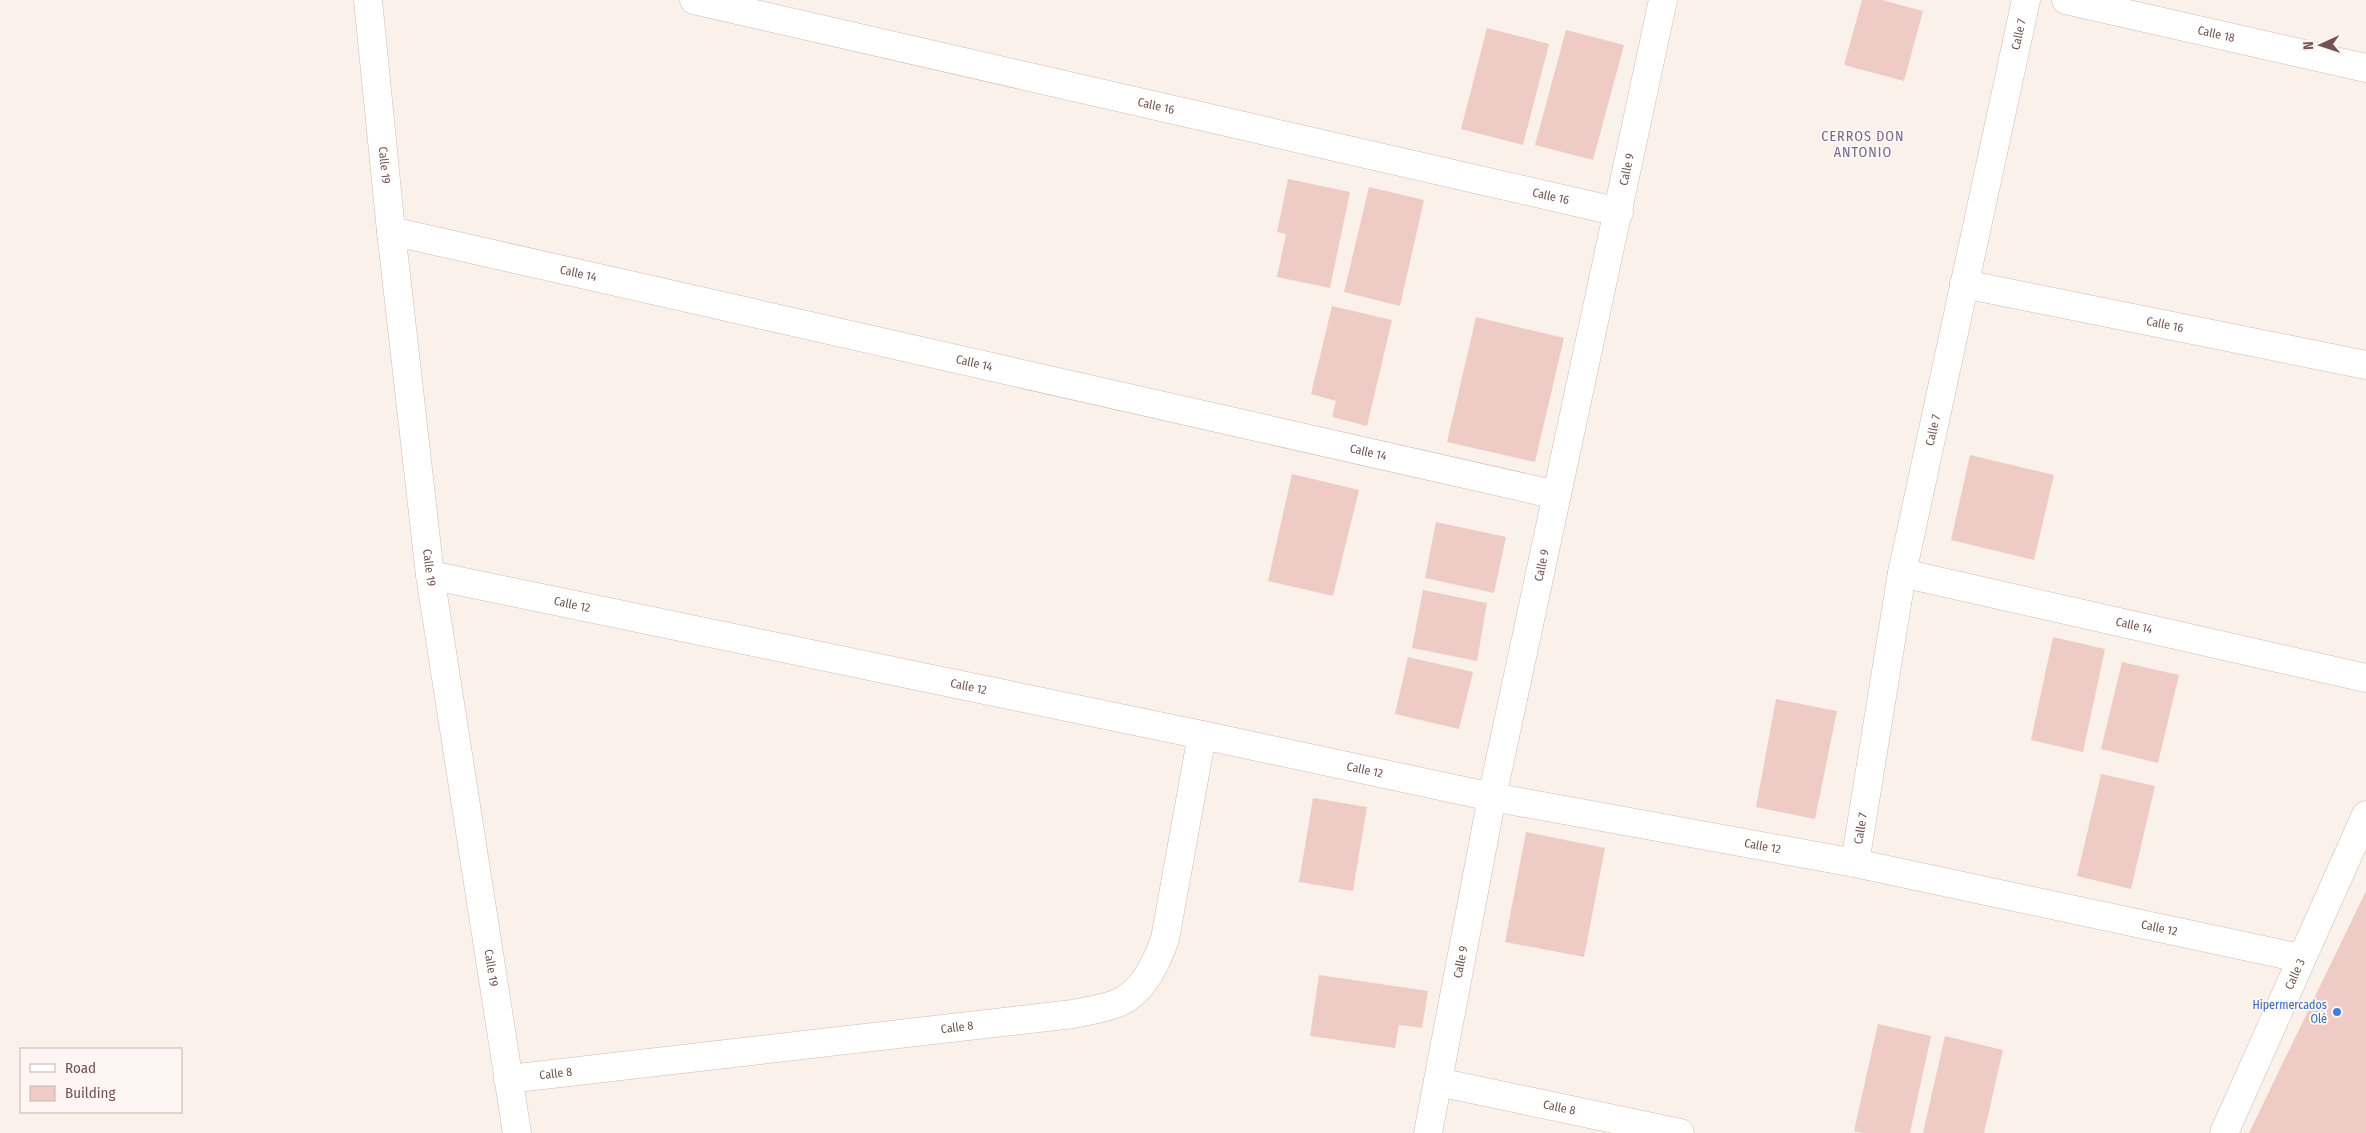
<svg xmlns="http://www.w3.org/2000/svg" width="2366" height="1133" font-family="'Fira Sans Condensed',sans-serif">
  <style>
    .building { fill: #eecbc5 }
    .lines { fill: none; stroke-linecap: round; stroke-linejoin: round }
    .minor-casing { stroke: #cfbab4; stroke-width: 29 }
    .minor { stroke: #fff; stroke-width: 28 }
    .shop-dot { fill: #3f7fe0; stroke: #fef6f2; stroke-width: 2 }
    .labels { text-anchor: middle; dominant-baseline: central; stroke-width: 4; stroke-linejoin: round; paint-order: stroke }
    .street-label { font-size: 12px; fill: #755450; stroke: #fef6f2 }
    .shop-label { font-size: 12px; fill: #366cbe; stroke: #fef6f2; text-anchor: end }
    .neighbourhood-label { font-size: 14px; letter-spacing: 1px; fill: #796890; stroke: #fef6f2 }
  </style>
  <rect width="100%" height="100%" fill="#fbf1eb"/>
  <path class="building" d="M1862,0H1882L1923,11L1904,81L1844,65Z
    M1487,28L1549,44L1523,145L1461,129Z
    M1566,30L1624,45L1593,160L1535,145Z
    M1288,179L1350,192L1330,288L1277,277L1286,234L1277,232Z
    M1369,187L1424,200L1400,306L1344,292Z
    M1332,306L1392,320L1367,426L1332,417L1336,401L1311,394Z
    M1476,317L1564,338L1535,462L1447,442Z
    M1970,455L2054,475L2034,560L1951,540Z
    M1292,474L1359,490L1333,596L1268,581Z
    M1436,522L1506,537L1494,593L1425,578Z
    M1423,590L1487,603L1477,661L1412,648Z
    M2053,637L2105,649L2083,752L2031,740Z
    M1408,657L1473,672L1459,729L1395,714Z
    M2122,662L2179,675L2158,763L2101,749Z
    M1776,699L1837,711L1815,819L1756,807Z
    M2101,774L2155,786L2131,889L2077,876Z
    M1313,798L1367,807L1353,891L1299,882Z
    M1526,832L1605,848L1584,957L1505,942Z
    M2366,891V1133H2249Z
    M1319,975L1428,991L1422,1028L1399,1025L1395,1048L1310,1036Z
    M1878,1024L1931,1036L1910,1133H1863L1854,1131Z
    M1945,1036L2003,1050L1984,1133H1923Z"/>
  <g class="lines">
    <defs>
      <g id="minor">
        <path id="s1" d="M368,0L391,231L430,575L517,1133"/>
        <path id="s2" d="M694,0L1619,212"/>
        <path id="s3" d="M2066,0L2366,68"/>
        <path id="s4" d="M391,231L1557,495"/>
        <path id="s5" d="M1964,284L2366,365"/>
        <path id="s6" d="M1902,573L2366,678"/>
        <path id="s7" d="M430,575L1202,735L1492,797L1855,863L2300,958"/>
        <path id="s8" d="M1855,863L1902,573L2026,0"/>
        <path id="s9" d="M508,1079L1073,1014C1087,1011 1102,1009 1115,1004C1142,995 1156,964 1165,939L1202,735"/>
        <path id="s10" d="M1438,1082L1680,1133"/>
        <path id="s11" d="M1428,1133L1492,797L1663,0"/>
        <path id="s12" d="M2224,1133L2366,815"/>
      </g>
    </defs>
    <use href="#minor" class="minor-casing"/>
    <use href="#minor" class="minor"/>
  </g>
  <circle class="shop-dot" cx="2337" cy="1012" r="5"/>
  <g class="labels">
    <g class="street-label">
      <text stroke="none"><textPath href="#s8" startOffset="845">Calle 7</textPath></text>
      <text stroke="none"><textPath href="#s3" startOffset="154">Calle 18</textPath></text>
      <text stroke="none"><textPath href="#s2" startOffset="474">Calle 16</textPath></text>
      <text stroke="none"><textPath href="#s1" startOffset="166">Calle 19</textPath></text>
      <text stroke="none"><textPath href="#s11" startOffset="984">Calle 9</textPath></text>
      <text stroke="none"><textPath href="#s2" startOffset="879">Calle 16</textPath></text>
      <text stroke="none"><textPath href="#s4" startOffset="192">Calle 14</textPath></text>
      <text stroke="none"><textPath href="#s5" startOffset="205">Calle 16</textPath></text>
      <text stroke="none"><textPath href="#s4" startOffset="598">Calle 14</textPath></text>
      <text stroke="none"><textPath href="#s8" startOffset="440">Calle 7</textPath></text>
      <text stroke="none"><textPath href="#s4" startOffset="1002">Calle 14</textPath></text>
      <text stroke="none"><textPath href="#s11" startOffset="579">Calle 9</textPath></text>
      <text stroke="none"><textPath href="#s1" startOffset="571">Calle 19</textPath></text>
      <text stroke="none"><textPath href="#s7" startOffset="145">Calle 12</textPath></text>
      <text stroke="none"><textPath href="#s6" startOffset="238">Calle 14</textPath></text>
      <text stroke="none"><textPath href="#s7" startOffset="550">Calle 12</textPath></text>
      <text stroke="none"><textPath href="#s7" startOffset="955">Calle 12</textPath></text>
      <text stroke="none"><textPath href="#s8" startOffset="35">Calle 7</textPath></text>
      <text stroke="none"><textPath href="#s7" startOffset="1360">Calle 12</textPath></text>
      <text stroke="none"><textPath href="#s7" startOffset="1765">Calle 12</textPath></text>
      <text stroke="none"><textPath href="#s11" startOffset="174">Calle 9</textPath></text>
      <text stroke="none"><textPath href="#s1" startOffset="976">Calle 19</textPath></text>
      <text stroke="none"><textPath href="#s12" startOffset="174">Calle 3</textPath></text>
      <text stroke="none"><textPath href="#s9" startOffset="452">Calle 8</textPath></text>
      <text stroke="none"><textPath href="#s9" startOffset="48">Calle 8</textPath></text>
      <text stroke="none"><textPath href="#s10" startOffset="124">Calle 8</textPath></text>
    </g>
    <g class="shop-label">
      <text x="2327" y="1005">Hipermercados<tspan x="2327" dy="14">Olé</tspan></text>
    </g>
    <g class="neighbourhood-label">
      <text x="1863" y="136">CERROS DON<tspan x="1863" dy="16">ANTONIO</tspan></text>
    </g>
  </g>
  <rect x="20" y="1048" width="162" height="65" fill="#fef6f2" stroke="#c7b5b1"/>
  <rect x="30" y="1064" width="25" height="8" fill="#ffffff" stroke="#c7b5b1"/>
  <text x="65" y="1073" font-size="15" fill="#755450">Road</text>
  <rect x="30" y="1086" width="25" height="15" fill="#eecbc5" stroke="#c7b5b1"/>
  <text x="65" y="1098" font-size="15" fill="#755450">Building</text>
  <g transform="translate(2321 45) rotate(267)" stroke="#fef6f2" stroke-width="4" paint-order="stroke">
  <path d="M0-4L9 19L0 12L-9 19Z" fill="#755450"/>
  <text y="-8" font-size="14" font-weight="bold" text-anchor="middle" fill="#755450">N</text>
  </g>
</svg>
